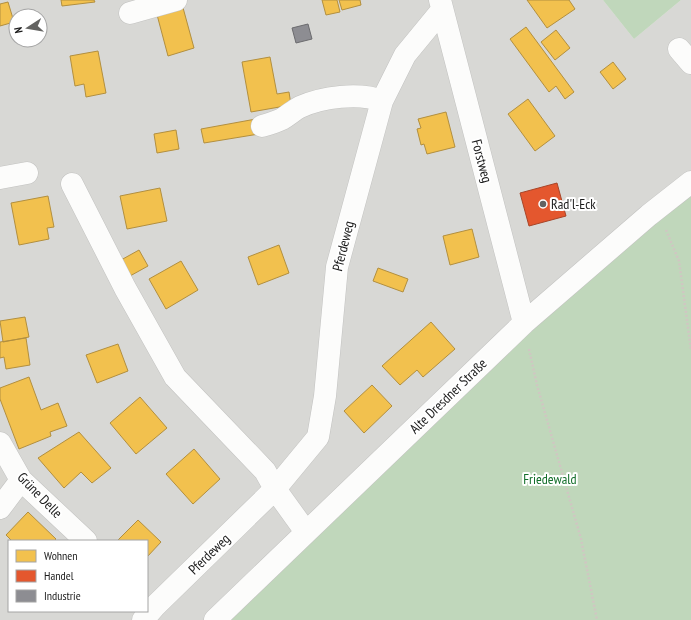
<svg xmlns="http://www.w3.org/2000/svg" width="691" height="620" font-family="'PT Sans Narrow',sans-serif">
  <style>
    .residential { fill: #d8d8d5; fill-rule: evenodd }
    .forest { fill: #c0d7bb }
    .homes { fill: #f2c14e; stroke: #b28f3f }
    .shops { fill: #e4572e; stroke: #a84528 }
    .industry { fill: #8d8d92; stroke: #6b6b6e }
    .lines { fill: none; stroke-linecap: round; stroke-linejoin: round }
    .minor-casing { stroke: #c2c2c0; stroke-width: 23 }
    .path { stroke: #d0c6c2; stroke-width: 2.5; stroke-dasharray: 2 2; stroke-linecap: butt }
    .minor { stroke: #fcfcfb; stroke-width: 22 }
    .poi-dot { fill: #636361; stroke: #fff; stroke-width: 1.5 }
    .labels { text-anchor: middle; dominant-baseline: central; stroke-width: 4; stroke-linejoin: round; paint-order: stroke }
    .street-label { font-size: 14px; fill: #1b1b1b; stroke: #fff }
    .poi-label { font-size: 14px; fill: #1b1b1b; stroke: #fff; text-anchor: start }
    .park-label { font-size: 14px; fill: #136f2b; stroke: #fff }
  </style>
  <rect width="100%" height="100%" fill="#e9e9e4"/>
  <path class="residential" d="M0,0H603L634,39L681,0H691V174L205,620H0ZM16,16H40V40H16ZM9,541H147V611H9Z"/>
  <path class="forest" d="M603,0H681L634,39Z
    M691,174V620H205Z"/>
  <path class="homes" d="M61,0H94L95,2L62,6Z
    M322,0H337L340,12L326,15Z
    M339,0H360L361,5L342,10Z
    M527,0H569L575,9L547,28Z
    M8,2L14,22L0,26V4Z
    M182,4L194,48L168,56L156,11Z
    M526,27L574,92L565,99L556,86L549,92L510,39Z
    M556,30L570,48L555,60L541,42Z
    M98,51L106,93L86,97L84,84L75,86L70,56Z
    M270,57L277,94L289,92L291,105L251,112L242,62Z
    M613,62L626,79L613,89L600,72Z
    M528,99L555,136L535,151L508,114Z
    M446,112L455,147L427,154L424,144L421,145L417,129L421,128L418,119Z
    M256,119L259,134L204,143L201,129Z
    M176,130L179,149L157,153L154,134Z
    M160,188L167,221L127,229L120,196Z
    M48,196L54,227L47,228L49,239L19,245L11,203Z
    M472,229L479,257L450,265L443,236Z
    M279,245L289,273L258,285L248,257Z
    M139,250L148,266L130,276L121,260Z
    M181,261L198,290L166,309L149,279Z
    M378,268L408,279L403,292L373,281Z
    M25,317L29,337L3,342L0,321Z
    M431,322L455,349L423,377L417,370L400,385L382,366Z
    M26,338L30,365L6,369L4,357L0,358V342Z
    M118,344L128,371L97,383L86,355Z
    M29,377L41,410L58,403L67,426L50,432L51,436L19,449L0,399V388Z
    M372,385L392,406L364,433L344,411Z
    M140,397L167,428L136,454L110,423Z
    M79,432L111,468L92,483L81,472L64,488L38,458Z
    M194,449L220,479L193,504L166,474Z
    M28,512L56,539L54,541H12L6,535Z
    M138,520L161,542L147,557V541H117Z"/>
  <path class="shops" d="M557,183L566,216L529,226L520,193Z"/>
  <path class="industry" d="M308,24L312,39L296,43L292,28Z"/>
  <g class="lines">
    <defs>
      <path id="minor" d="M440,0L524,323
        M130,13L176,0
        M679,49L691,63
        M262,126C269,124 276,122 282,119C289,115 294,110 300,107C322,97 359,92 382,101
        M0,178L27,173
        M72,184L125,288L175,377L265,471L275,489L306,532
        M0,443L21,480L86,541
        M0,508L21,480
        M143,620L155,606L275,489L318,437L325,396L337,267L382,101L405,55L442,10
        M215,620L524,323L649,215L691,182"/>
    </defs>
    <use href="#minor" class="minor-casing"/>
    <path class="path" d="M666,230L679,261L691,350
      M529,349L537,385L581,539L597,620"/>
    <use href="#minor" class="minor"/>
  </g>
  <circle class="poi-dot" cx="543" cy="204" r="4"/>
  <g class="labels">
    <g class="street-label">
      <text transform="translate(482 161) rotate(75)">Forstweg</text>
      <text transform="translate(343 246) rotate(-76)">Pferdeweg</text>
      <text transform="translate(448 396) rotate(-44)">Alte Dresdner Straße</text>
      <text transform="translate(40 495) rotate(46)">Grüne Delle</text>
      <text transform="translate(209 554) rotate(-44)">Pferdeweg</text>
    </g>
    <g class="poi-label">
      <text x="551" y="204">Rad'l-Eck</text>
    </g>
    <g class="park-label">
      <text x="550" y="479">Friedewald</text>
    </g>
  </g>
  <rect x="8" y="540" width="140" height="72" fill="#ffffff" stroke="#a4a4a4"/>
  <rect x="16" y="550" width="20" height="12" fill="#f2c14e" stroke="#a4a4a4"/>
  <text x="44" y="560" font-size="12" fill="#1b1b1b">Wohnen</text>
  <rect x="16" y="570" width="20" height="12" fill="#e4572e" stroke="#a4a4a4"/>
  <text x="44" y="580" font-size="12" fill="#1b1b1b">Handel</text>
  <rect x="16" y="590" width="20" height="12" fill="#8d8d92" stroke="#a4a4a4"/>
  <text x="44" y="600" font-size="12" fill="#1b1b1b">Industrie</text>
  <g transform="translate(28 28) rotate(258)"><circle r="19" fill="#ffffff" stroke="#a4a4a4"/>
  <path d="M0-3L7 15L0 10L-7 15Z" fill="#636361"/>
  <text y="-6" font-size="11" font-weight="bold" text-anchor="middle" fill="#1b1b1b">N</text>
  </g>
</svg>
